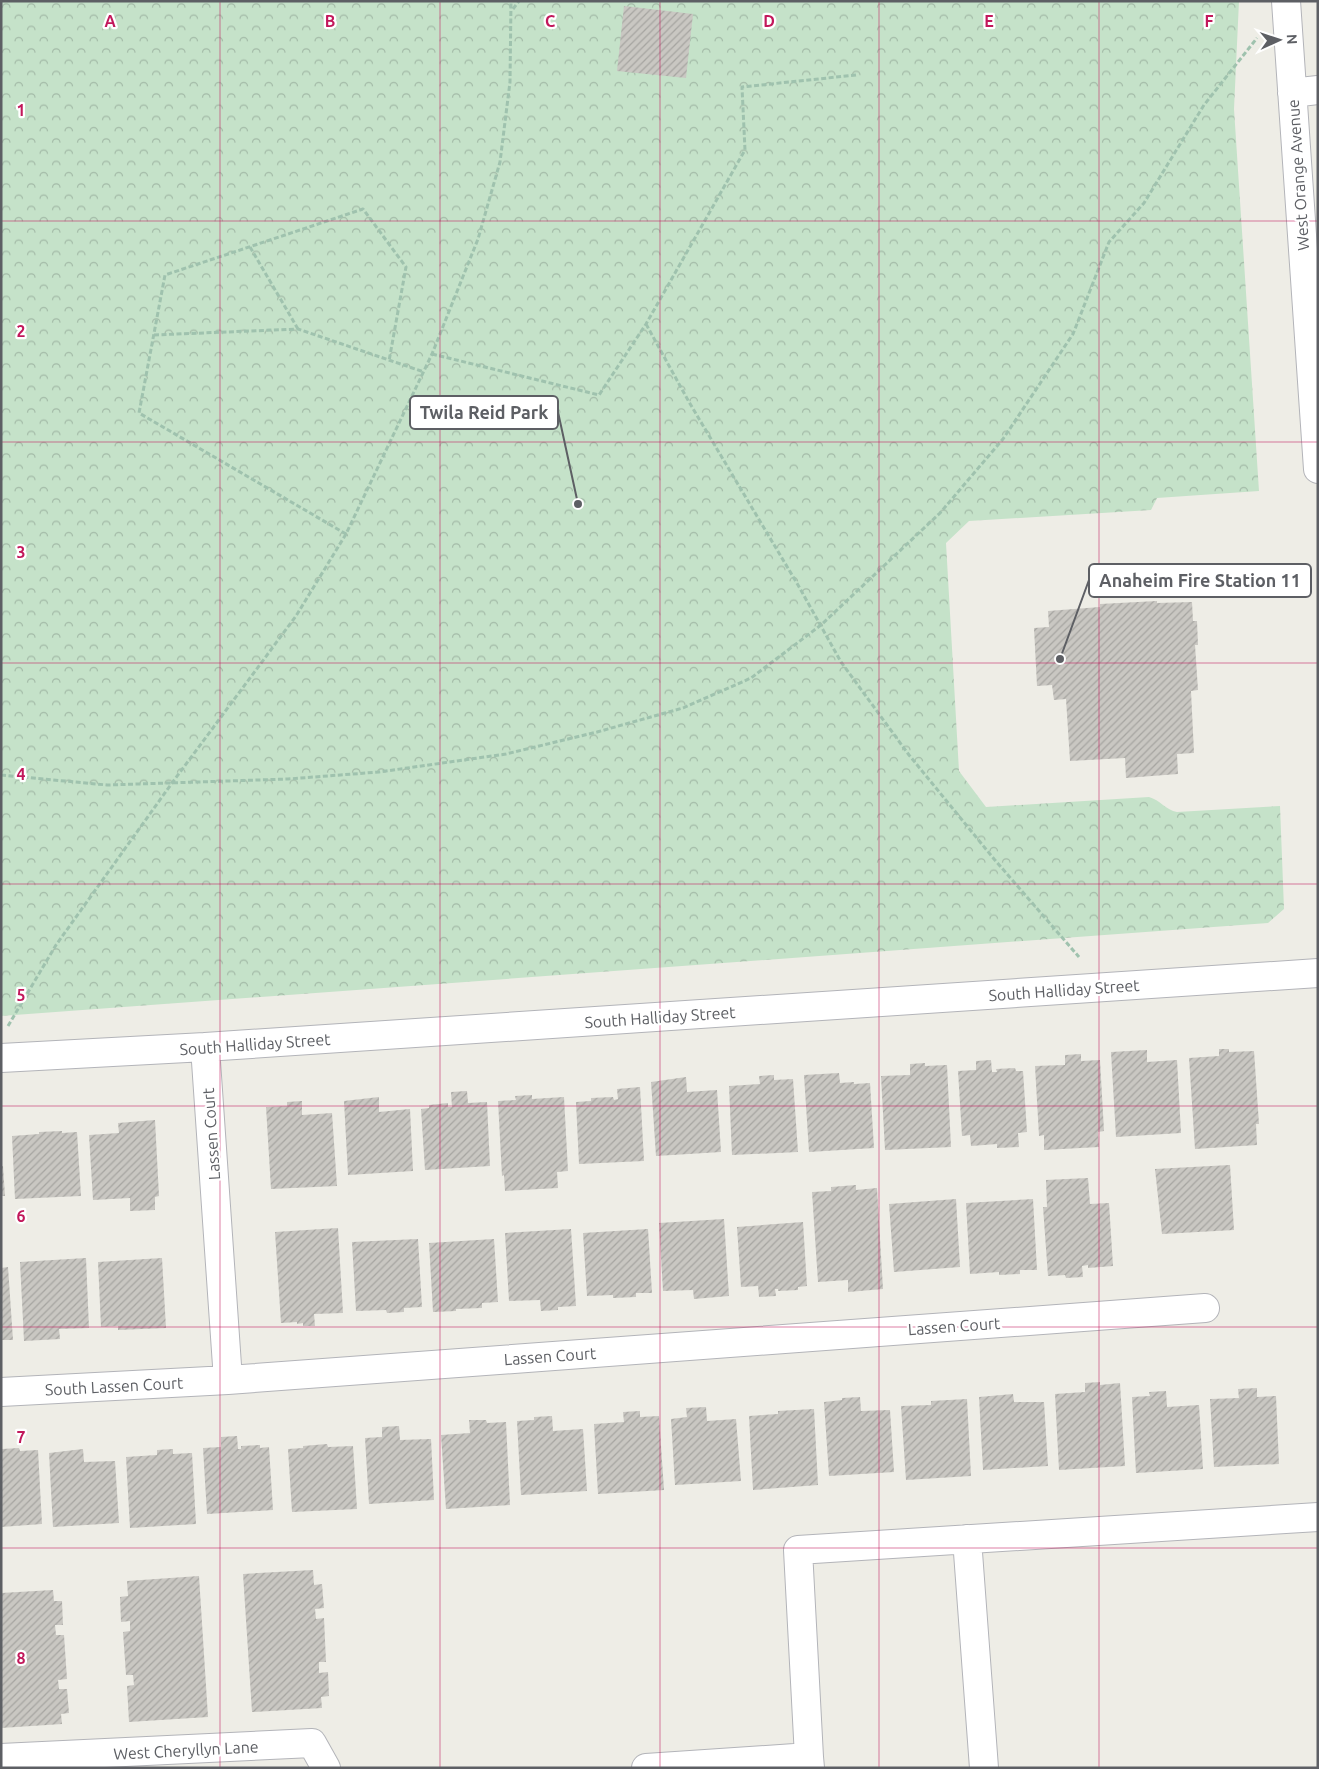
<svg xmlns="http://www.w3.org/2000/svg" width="1319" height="1769" font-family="Ubuntu,sans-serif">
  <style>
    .forest { fill: url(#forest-crowns) }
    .building { fill: url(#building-hatch) }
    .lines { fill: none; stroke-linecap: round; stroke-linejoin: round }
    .minor-casing { stroke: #b3b4b9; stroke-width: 30 }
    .path { stroke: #9fc2ae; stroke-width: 3; stroke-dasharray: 5 2.5; stroke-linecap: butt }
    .minor { stroke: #fff; stroke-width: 28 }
    .grid { fill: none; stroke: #c2185b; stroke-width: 1; stroke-opacity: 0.55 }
    .labels { text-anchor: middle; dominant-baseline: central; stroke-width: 4.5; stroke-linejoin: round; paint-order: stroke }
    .street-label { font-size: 16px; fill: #5d5f64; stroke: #fff }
    .grid-label { font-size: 16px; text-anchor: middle; font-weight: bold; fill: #c2185b; stroke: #fff; stroke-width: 4.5; stroke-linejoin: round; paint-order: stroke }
    .leader { fill: none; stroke: #5d5f64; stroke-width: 2 }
    .callout-dot { fill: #5d5f64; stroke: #fff; stroke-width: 2 }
    .callout { fill: #fff; stroke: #5d5f64; stroke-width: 2 }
    .callout-label { font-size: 18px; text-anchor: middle; font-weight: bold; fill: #5d5f64 }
  </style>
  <defs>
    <pattern id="forest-crowns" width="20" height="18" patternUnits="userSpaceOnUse" patternTransform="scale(1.25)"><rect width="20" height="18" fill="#c5e2c9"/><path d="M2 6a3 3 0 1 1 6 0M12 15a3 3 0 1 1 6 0" fill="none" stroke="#a3baa7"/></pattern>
    <pattern id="building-hatch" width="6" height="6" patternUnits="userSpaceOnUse" patternTransform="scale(1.25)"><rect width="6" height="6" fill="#c9c7c2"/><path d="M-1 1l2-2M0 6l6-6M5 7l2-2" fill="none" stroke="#a6a5a1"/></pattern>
  </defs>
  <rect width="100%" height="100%" fill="#eeede6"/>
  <path class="forest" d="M1,1H1239L1234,109L1259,491L1157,498L1151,510L969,521L946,543L959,771L986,807L1149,797C1160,800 1166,810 1177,812L1280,806L1284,909L1268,923L1,1016Z"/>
  <path class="building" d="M624,6L693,14L686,78L617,71Z
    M1157,601V603L1192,602L1193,621H1197L1198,645H1195L1198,690L1191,691L1194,753L1177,754L1178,774L1126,778L1125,758L1070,761L1066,699L1054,700L1052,685L1037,686L1034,628L1049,627L1048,611L1100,607V604Z
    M1219,1049H1229V1052L1254,1051L1259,1124H1256L1257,1145L1195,1149L1189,1058L1219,1056Z
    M1147,1050V1062L1177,1060L1181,1133L1116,1137L1111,1052Z
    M1081,1054V1061L1100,1060L1104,1131L1098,1132L1099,1147L1044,1150V1135L1039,1136L1035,1066L1065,1065V1055Z
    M991,1060L992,1072H997L996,1069L1015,1068L1016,1071H1023L1027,1132L1018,1133L1019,1147L997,1148V1144L971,1146L970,1135L962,1136L958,1071L976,1070V1061Z
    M925,1063V1066L947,1065L951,1147L885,1150L881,1076L910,1075V1064Z
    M839,1073L840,1083L854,1082V1084L870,1083L874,1148L809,1152L804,1075Z
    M774,1075V1080L793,1079L798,1152L732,1155L729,1086L760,1084L759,1076Z
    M686,1077L687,1092L717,1090L721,1152L656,1156L651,1082Z
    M640,1087L644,1161L579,1164L576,1102L591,1101V1098L613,1097L614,1100L618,1099L617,1089Z
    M467,1091L468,1103L487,1102L490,1166L425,1170L421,1109L429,1108V1105L448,1103V1107H452L451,1092Z
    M532,1095V1099L564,1097L568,1171L557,1172L558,1188L505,1191L504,1175L502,1176L498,1101L516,1100L515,1096Z
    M379,1097V1112L410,1109L413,1171L348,1175L344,1101Z
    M302,1101V1115L332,1113L337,1186L271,1189L266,1107L287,1106V1102Z
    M155,1120L159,1196L155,1197V1210L130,1211V1198L93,1200L89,1135L119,1133L118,1123Z
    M62,1131V1133L77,1132L81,1196L15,1199L12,1136L39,1134V1132Z
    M1230,1165L1234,1230L1162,1234L1155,1169Z
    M1,1166H3L5,1196H1Z
    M1088,1178L1090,1204L1109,1203L1113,1266L1088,1268V1265L1082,1266L1083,1277L1066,1278L1065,1275L1048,1276L1043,1207H1047L1046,1180Z
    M856,1185V1190L877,1188L883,1289L848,1292V1280L818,1282L812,1192L831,1191V1187Z
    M956,1199L960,1267L894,1272L889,1204Z
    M1033,1199L1037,1270H1020V1274L999,1275V1272L970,1274L966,1203Z
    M724,1219L729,1296L694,1299L693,1290L663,1291L659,1223Z
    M803,1222L807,1286L798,1287V1290L778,1291V1289H775L776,1296L759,1297L758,1286L741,1287L737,1227Z
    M338,1228L343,1313L314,1314L315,1326H303V1323L297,1324V1322L281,1323L275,1232Z
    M571,1229L576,1306L558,1307V1310L541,1311L540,1300L509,1301L505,1233Z
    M648,1229L652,1293H636V1297L613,1298V1295L587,1296L583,1233Z
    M418,1239L422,1307L404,1308V1312L387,1313L386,1310L356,1311L352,1242Z
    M494,1239L498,1302L482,1303V1308L456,1309V1311L433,1312L429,1243Z
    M86,1258L89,1328L59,1329L60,1339L24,1341L20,1262Z
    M162,1258L166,1328L118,1330V1326L101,1327L98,1262Z
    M8,1267L13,1340H1V1268Z
    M1100,1382V1385L1120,1383L1125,1466L1059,1470L1055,1394L1085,1392V1383Z
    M1257,1388V1397L1276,1396L1279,1464L1214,1467L1210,1399L1239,1398L1238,1389Z
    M1166,1391L1167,1407L1199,1405L1203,1469L1136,1473L1132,1397L1150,1396L1149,1392Z
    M1013,1394L1014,1402H1044L1048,1466L983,1470L979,1397Z
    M860,1397L861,1411L890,1410L894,1472L829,1476L824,1402L842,1400V1398Z
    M967,1399L971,1476L906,1480L901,1406L931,1405V1401Z
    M706,1407L707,1421L736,1419L741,1481L675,1485L671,1419L687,1417L686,1408Z
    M814,1409L818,1485L753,1490L749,1416L778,1414V1411Z
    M640,1411V1417L659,1416L664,1490L598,1494L594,1424L624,1422L623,1412Z
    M552,1416L553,1431L583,1429L587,1491L521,1495L517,1421L534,1420V1417Z
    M469,1420H486L487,1423L506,1422L510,1505L446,1509L441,1435L470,1433Z
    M399,1426L400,1440L431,1439L434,1500L369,1504L365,1438L382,1437V1427Z
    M237,1436L238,1449H241V1446L260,1445V1448L269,1447L273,1510L207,1514L203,1448L221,1447V1437Z
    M327,1444L328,1447L353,1446L357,1509L292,1512L288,1449L303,1448V1446Z
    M19,1448L20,1451L38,1450L42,1524L1,1527L2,1449Z
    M83,1449L84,1462L115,1461L119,1523L53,1527L49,1453Z
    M173,1449V1454L192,1453L196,1524L130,1528L126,1457L157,1455V1450Z
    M313,1570L314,1585L322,1584L324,1608L315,1609L316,1619L324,1618L326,1662H319V1673L328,1672L329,1696L321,1697L322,1708L252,1712L243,1574Z
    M199,1576L208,1717L129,1722L127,1686L134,1685L133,1675H126L123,1632L130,1631V1621L121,1622L120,1597L128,1596L127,1581Z
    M53,1590L54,1601H62L63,1625H55L56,1635H64L67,1679L58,1680L59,1689H67L69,1713L61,1714L62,1724L1,1728V1593Z"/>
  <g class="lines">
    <defs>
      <path id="minor" d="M1286,1L1318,469
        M1292,93L1318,90
        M205,1047L228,1380
        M1,1058L205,1047L1318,973
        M1,1392L228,1380L1205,1308
        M967,1539L984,1768
        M809,1757L798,1550L1318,1517
        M1,1758L312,1743L326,1768
        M646,1768L809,1757L810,1768"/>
    </defs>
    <use href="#minor" class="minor-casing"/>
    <path class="path" d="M513,9L519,1
      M250,247L298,329
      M646,324L689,402L798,585L841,662L909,755L994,859L1079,957
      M154,335L298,329L424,372
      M432,354L599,395L646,324L745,150L742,87L856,75
      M346,534L139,413L165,275L363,209L406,267L389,361
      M1,775L107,785L288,779L379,772L506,754L597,732L683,708L751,678L821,625L940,513L1003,439L1073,334L1109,242L1144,203L1204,105L1257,38
      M8,1026L56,945L172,783L296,616L346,534L432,354L478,239L500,162L510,82L511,1"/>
    <use href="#minor" class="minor"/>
  </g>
  <path class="grid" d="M220,1V1768M440,1V1768M660,1V1768M879,1V1768M1099,1V1768M1,221H1318M1,442H1318M1,663H1318M1,884H1318M1,1106H1318M1,1327H1318M1,1548H1318"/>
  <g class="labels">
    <g class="street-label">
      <text transform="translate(1298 175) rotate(-94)">West Orange Avenue</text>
      <text transform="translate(1064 990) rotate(-4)">South Halliday Street</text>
      <text transform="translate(660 1017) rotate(-4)">South Halliday Street</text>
      <text transform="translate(255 1044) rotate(-4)">South Halliday Street</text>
      <text transform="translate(211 1134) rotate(-94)">Lassen Court</text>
      <text transform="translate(954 1326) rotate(-4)">Lassen Court</text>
      <text transform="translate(550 1356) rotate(-4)">Lassen Court</text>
      <text transform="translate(114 1386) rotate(-3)">South Lassen Court</text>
      <text transform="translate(186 1750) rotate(-3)">West Cheryllyn Lane</text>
    </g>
  </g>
  <g class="grid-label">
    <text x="110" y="27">A</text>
    <text x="330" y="27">B</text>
    <text x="550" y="27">C</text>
    <text x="769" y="27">D</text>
    <text x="989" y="27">E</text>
    <text x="1209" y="27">F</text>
    <text x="21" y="116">1</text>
    <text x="21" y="337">2</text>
    <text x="21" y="558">3</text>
    <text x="21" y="780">4</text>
    <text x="21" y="1001">5</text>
    <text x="21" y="1222">6</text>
    <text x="21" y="1443">7</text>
    <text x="21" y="1664">8</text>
  </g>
  <path class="leader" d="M578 504L558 412M1060 659L1089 580"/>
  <g class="callout-dot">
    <circle cx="578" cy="504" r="5"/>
    <circle cx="1060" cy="659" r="5"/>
  </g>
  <g class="callout">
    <rect x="410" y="396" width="148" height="33" rx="5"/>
    <rect x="1089" y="564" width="222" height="33" rx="5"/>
  </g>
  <g class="callout-label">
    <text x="484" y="419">Twila Reid Park</text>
    <text x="1200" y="587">Anaheim Fire Station 11</text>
  </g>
  <rect width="1319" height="1769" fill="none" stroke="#5d5f64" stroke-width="5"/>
  <g transform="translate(1279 40) rotate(87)" stroke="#ffffff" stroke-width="4" paint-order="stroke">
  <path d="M0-4L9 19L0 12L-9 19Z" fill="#5d5f64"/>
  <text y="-8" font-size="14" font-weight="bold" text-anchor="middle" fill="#5d5f64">N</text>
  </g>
</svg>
